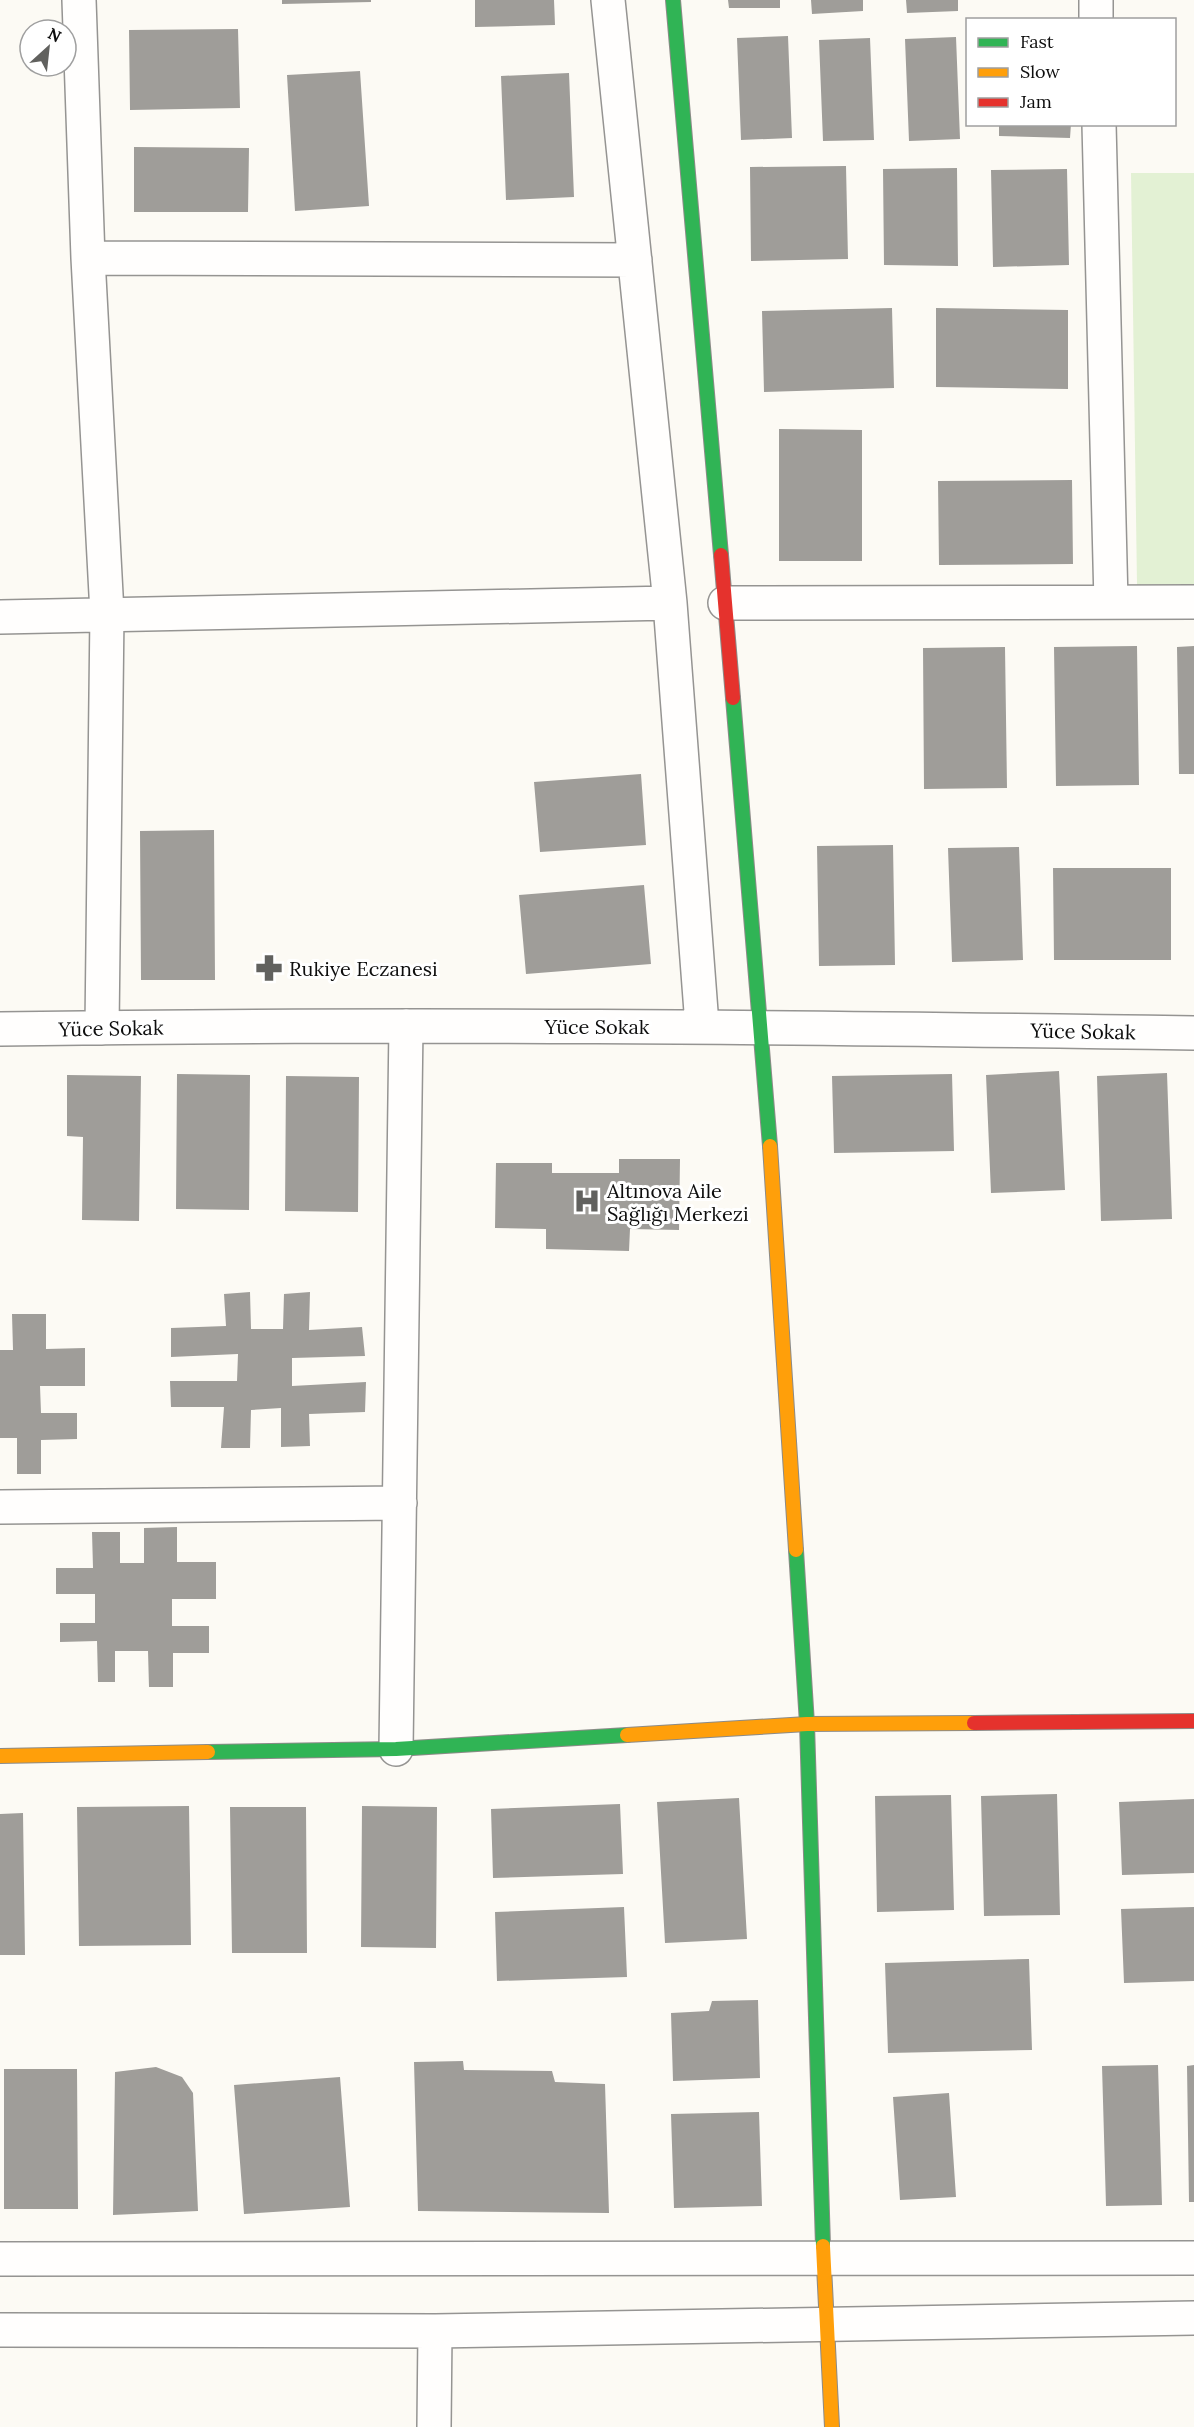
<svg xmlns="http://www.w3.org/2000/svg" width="1194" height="2427" font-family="Lora,serif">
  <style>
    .green { fill: #e3f1d4 }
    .building { fill: #9f9d99 }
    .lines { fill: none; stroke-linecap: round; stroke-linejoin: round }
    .street-casing { stroke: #959492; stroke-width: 36 }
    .fast-casing { stroke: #8c8b88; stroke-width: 16 }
    .slow-casing { stroke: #8c8b88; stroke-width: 16 }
    .jam-casing { stroke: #8c8b88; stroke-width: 16 }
    .street { stroke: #fffefd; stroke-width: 33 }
    .fast { stroke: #30b455; stroke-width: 14 }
    .slow { stroke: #ff9f0a; stroke-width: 14 }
    .jam { stroke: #e5322d; stroke-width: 14 }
    .labels { text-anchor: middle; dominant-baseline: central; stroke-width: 6; stroke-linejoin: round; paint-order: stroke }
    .poi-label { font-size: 20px; fill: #0e0e0e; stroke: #fff; text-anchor: start }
    .street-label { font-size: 20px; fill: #0e0e0e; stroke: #fff }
  </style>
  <rect width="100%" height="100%" fill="#fcfaf4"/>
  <path class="green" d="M1131,173H1194V584L1137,585Z"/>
  <path class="building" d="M282,0H371V2L282,4Z
    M475,0H554L555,25L475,27Z
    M728,0H780V8H729Z
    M811,0H863V11L812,14Z
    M906,0H958V11L907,13Z
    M238,29L240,108L130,110L129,30Z
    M788,36L792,138L741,140L737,38Z
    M956,37L960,139L909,141L905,39Z
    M870,38L874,140L823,141L819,40Z
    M360,71L369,206L295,211L287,75Z
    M569,73L574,197L506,200L501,76Z
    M999,124H1071L1070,138L999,136Z
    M134,147L249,148L248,212H134Z
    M846,166L848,259L751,261L750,167Z
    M957,168L958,266L884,265L883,169Z
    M1067,169L1069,265L993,267L991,170Z
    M892,308L894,388L764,392L762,311Z
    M936,308L1068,310V389L936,387Z
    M779,429L862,430V561H779Z
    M1072,480L1073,564L939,565L938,481Z
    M1137,646L1139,785L1056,786L1054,647Z
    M1194,646V774H1179L1177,647Z
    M1005,647L1007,788L924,789L923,648Z
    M641,774L646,845L540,852L534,782Z
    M214,830L215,980H141L140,831Z
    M893,845L895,965L819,966L817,846Z
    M1019,847L1023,960L952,962L948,848Z
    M1053,868H1171V960H1054Z
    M644,885L651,964L526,974L519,895Z
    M1059,1071L1065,1190L991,1193L986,1075Z
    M1167,1073L1172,1219L1101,1221L1097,1076Z
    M177,1074L250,1075L249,1210L176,1209Z
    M952,1074L954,1151L834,1153L832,1076Z
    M67,1075L141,1076L139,1221L82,1220L83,1137L67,1136Z
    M286,1076L359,1077L358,1212L285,1211Z
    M619,1159H680L679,1230L630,1229L629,1251L546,1249V1229L495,1228L496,1163H552V1173H619Z
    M250,1292L251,1329H283L284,1294L310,1292L309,1330L362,1327L365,1356L292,1358V1386L366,1382L365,1412L309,1414L310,1446L281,1447V1408L251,1410L250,1448H221L224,1407H171L170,1381H237L238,1354L171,1357V1328L226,1326L224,1294Z
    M12,1314H46V1349L85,1348V1386H40L41,1413H77V1439L41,1440V1474H17V1438H0V1350H13Z
    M177,1527V1562H216V1599H172V1626H209V1653H173V1687H149L148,1651H115V1682H98L97,1641L60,1642V1623H95V1594H56V1568H93L92,1532H120V1563H144V1528Z
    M1057,1794L1060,1915L984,1916L981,1796Z
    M951,1795L954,1910L877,1912L875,1796Z
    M739,1798L747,1939L665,1943L657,1802Z
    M1194,1799V1873L1122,1875L1119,1802Z
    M620,1804L623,1874L493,1878L491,1809Z
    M189,1806L191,1945L79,1946L77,1807Z
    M362,1806L437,1807L436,1948L361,1947Z
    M230,1807H306L307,1953H232Z
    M23,1813L25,1955H0V1814Z
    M624,1907L627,1977L497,1981L495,1912Z
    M1194,1907V1981L1124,1983L1121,1909Z
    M1029,1959L1032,2050L888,2053L885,1963Z
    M758,2000L760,2078L673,2081L671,2013L709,2011L712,2001Z
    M463,2061L464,2070L552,2071L555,2082L605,2084L609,2213L418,2211L414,2062Z
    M1158,2065L1162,2205L1106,2206L1102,2066Z
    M1194,2065V2202H1189L1187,2066Z
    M156,2067L182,2077L193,2093L198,2211L113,2215L115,2072Z
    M4,2069H77L78,2209H4Z
    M340,2077L350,2207L244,2214L234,2085Z
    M949,2093L956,2197L900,2200L893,2097Z
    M759,2112L762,2206L674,2208L671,2114Z"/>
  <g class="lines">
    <defs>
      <path id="street" d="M79,0L88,258L107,613L102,1028
        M608,0L670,603L702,1025
        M1096,0V20
        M1099,124L1111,602
        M88,258L635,260
        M725,603L1194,602
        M0,617L670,603
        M0,1029C398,1023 796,1027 1194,1033
        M0,1507L400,1503
        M396,1749L406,1026
        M0,2259L1194,2258
        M0,2330L435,2331L1194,2318
        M434,2427L435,2331"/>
      <path id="fast" d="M673,0L721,555
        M733,698L770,1146
        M796,1550L807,1724L823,2246
        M208,1752L396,1749L627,1735"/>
      <path id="slow" d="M770,1146L796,1550
        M627,1735L807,1724L974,1723
        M0,1756L208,1752
        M823,2246L832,2427"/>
      <path id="jam" d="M721,555L733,698
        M974,1723L1194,1721"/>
    </defs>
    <use href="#street" class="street-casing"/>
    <use href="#fast" class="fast-casing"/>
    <use href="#slow" class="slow-casing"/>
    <use href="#jam" class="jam-casing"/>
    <use href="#street" class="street"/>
    <use href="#fast" class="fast"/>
    <use href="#slow" class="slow"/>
    <use href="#jam" class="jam"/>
  </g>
  <defs>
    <symbol id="pharmacy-bare" viewBox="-9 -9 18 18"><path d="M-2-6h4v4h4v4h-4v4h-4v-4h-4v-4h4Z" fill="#61615e" stroke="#fff" stroke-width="2.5" paint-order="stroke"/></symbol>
    <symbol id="hospital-bare" viewBox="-9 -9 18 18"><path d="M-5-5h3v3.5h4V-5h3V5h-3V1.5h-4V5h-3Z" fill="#61615e" stroke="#fff" stroke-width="2.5" paint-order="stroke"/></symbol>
  </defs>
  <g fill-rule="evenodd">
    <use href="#pharmacy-bare" x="250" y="949" width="38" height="38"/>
    <use href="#hospital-bare" x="568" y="1182" width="38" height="38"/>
  </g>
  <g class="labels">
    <g class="poi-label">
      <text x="289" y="968">Rukiye Eczanesi</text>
      <text x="607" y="1190">Altınova Aile<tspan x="607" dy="23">Sağlığı Merkezi</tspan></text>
    </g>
    <g class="street-label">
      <text x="597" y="1026">Yüce Sokak</text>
      <text transform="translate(111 1028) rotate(-1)">Yüce Sokak</text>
      <text transform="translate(1083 1031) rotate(1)">Yüce Sokak</text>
    </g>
  </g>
  <rect x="966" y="18" width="210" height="108" fill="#ffffff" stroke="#9f9f9f" stroke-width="1.5"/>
  <rect x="978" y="38" width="30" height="9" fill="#30b455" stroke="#9f9f9f" stroke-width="1.5"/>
  <text x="1020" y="48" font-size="18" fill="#0e0e0e">Fast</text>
  <rect x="978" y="68" width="30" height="9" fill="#ff9f0a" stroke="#9f9f9f" stroke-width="1.5"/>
  <text x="1020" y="78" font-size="18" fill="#0e0e0e">Slow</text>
  <rect x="978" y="98" width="30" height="9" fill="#e5322d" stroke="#9f9f9f" stroke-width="1.5"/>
  <text x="1020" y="108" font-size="18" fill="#0e0e0e">Jam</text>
  <g transform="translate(48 48) rotate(27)"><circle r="28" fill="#ffffff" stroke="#9f9f9f" stroke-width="1.5"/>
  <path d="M0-4.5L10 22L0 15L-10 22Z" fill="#61615e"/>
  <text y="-9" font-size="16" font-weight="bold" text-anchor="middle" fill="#0e0e0e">N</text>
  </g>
</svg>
